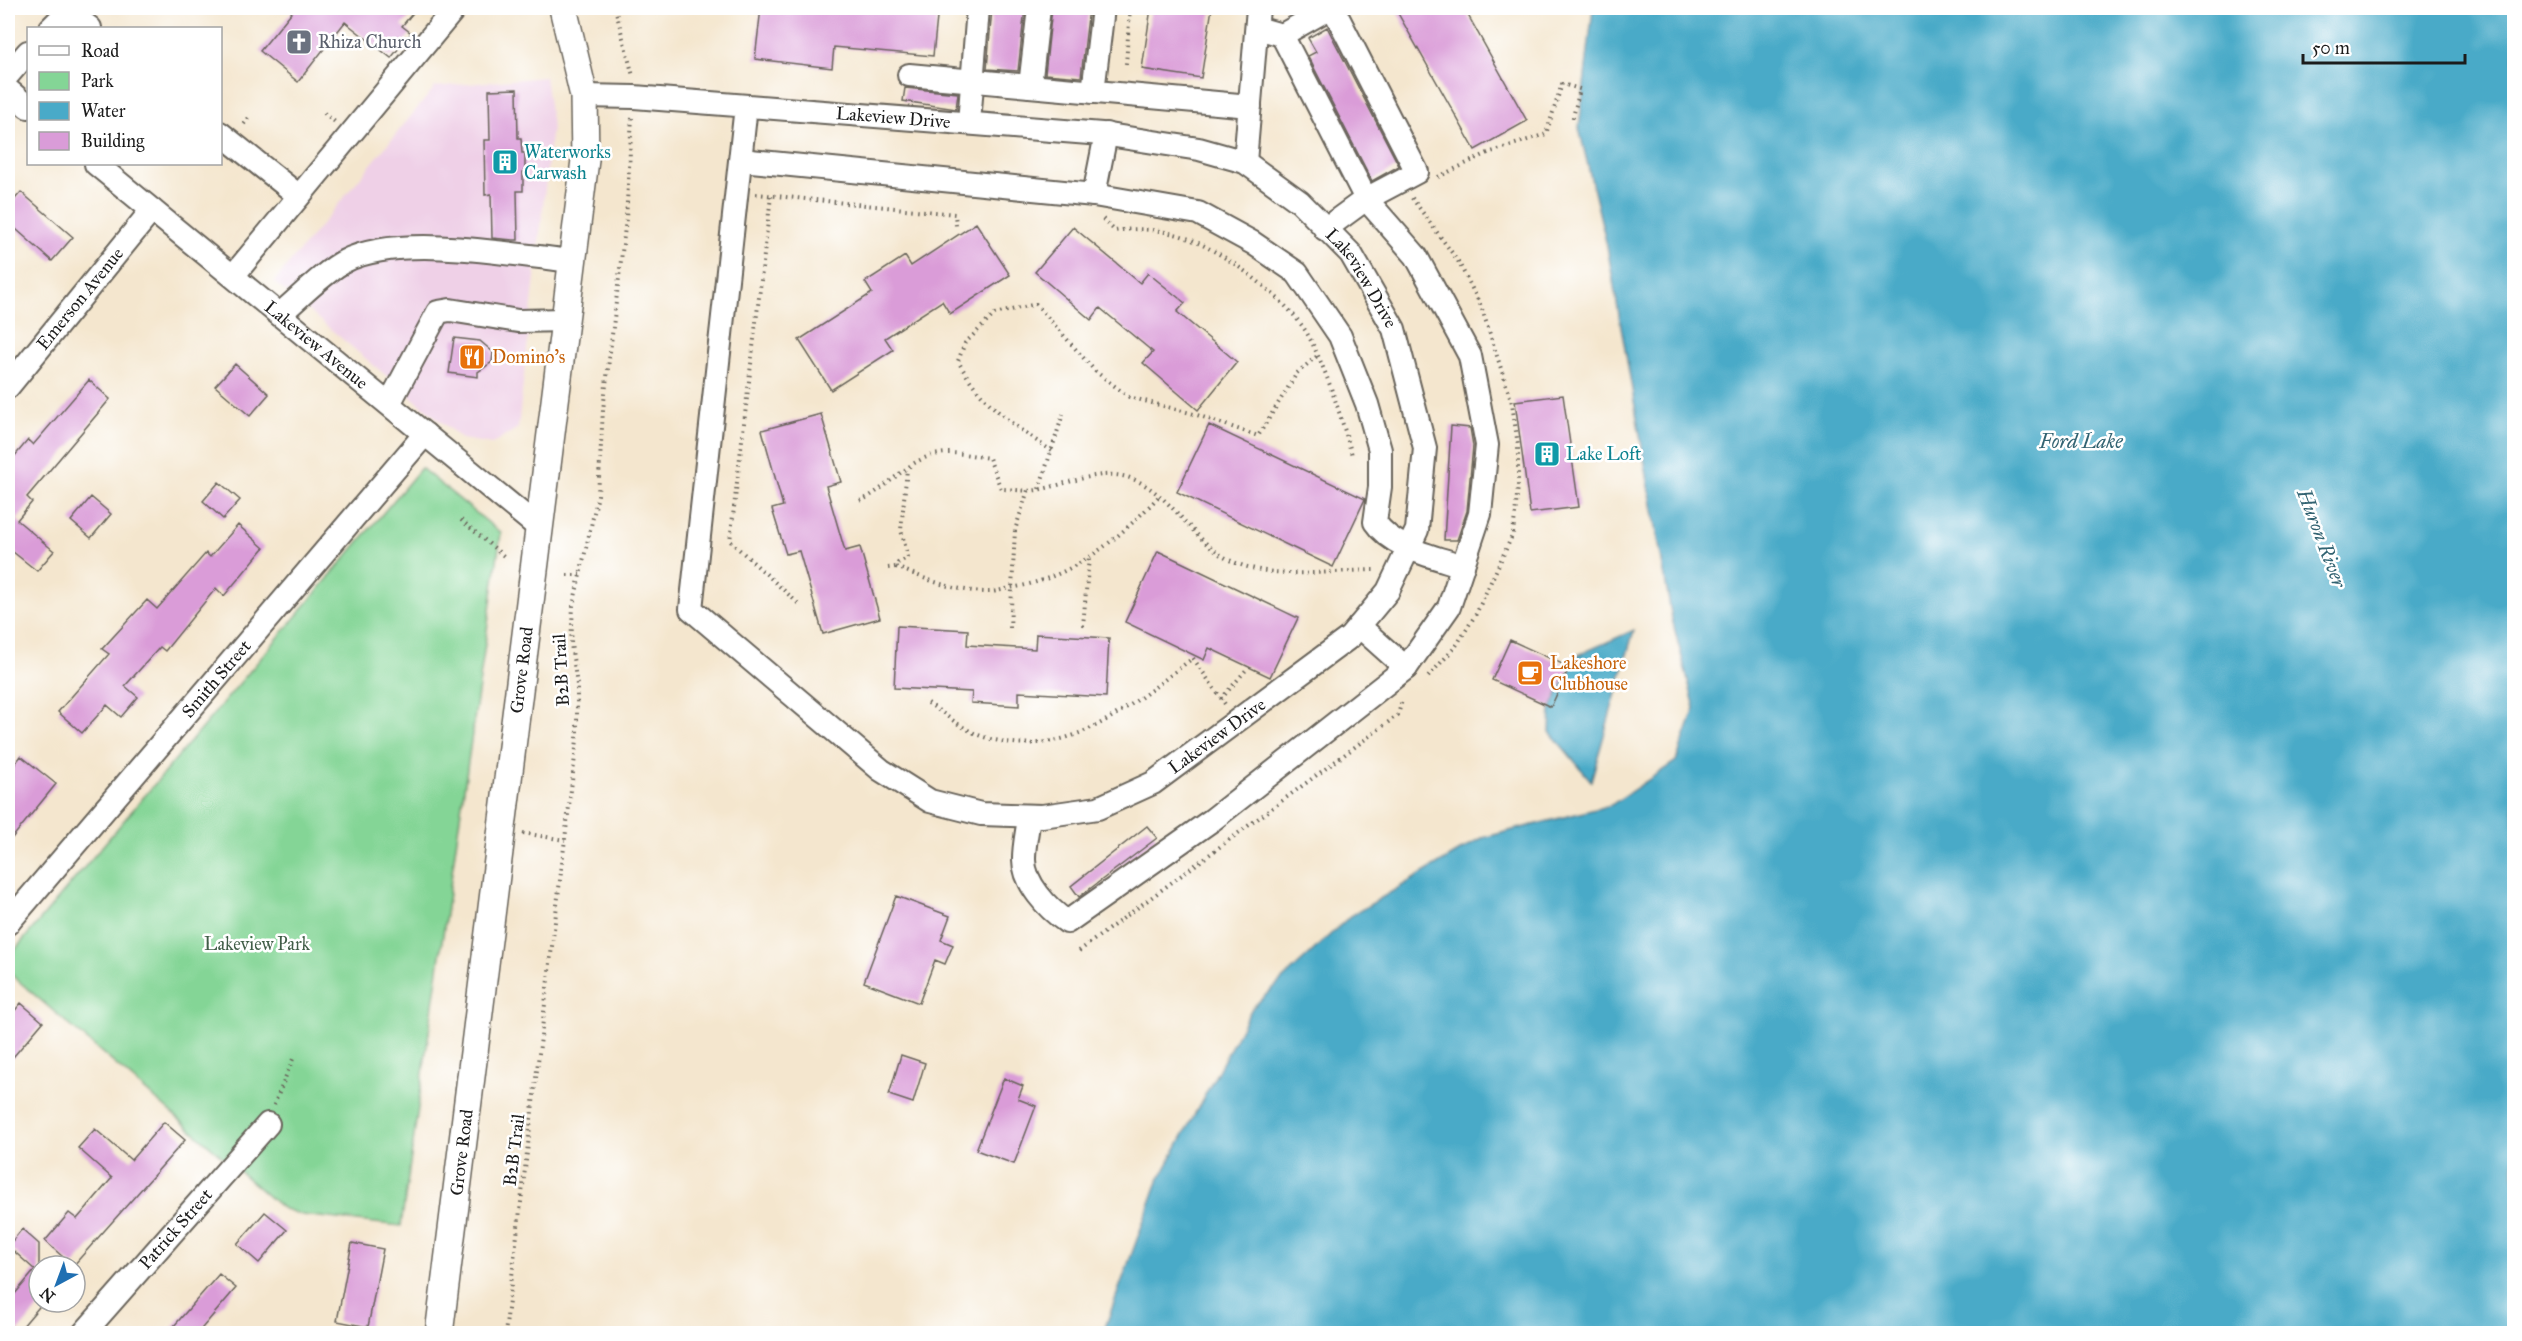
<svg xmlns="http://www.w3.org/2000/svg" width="2522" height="1341" font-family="'IM FELL Great Primer',serif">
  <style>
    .built { fill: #efd0e7 }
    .green { fill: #84d596; stroke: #507859; stroke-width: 1.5 }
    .water { fill: #49aac8; stroke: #326372; stroke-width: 1.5 }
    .building { fill: #da9cd8 }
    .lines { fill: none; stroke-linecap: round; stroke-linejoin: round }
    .minor-casing { stroke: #68635a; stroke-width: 26 }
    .major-casing { stroke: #68635a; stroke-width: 30 }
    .path { stroke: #68635a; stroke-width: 4; stroke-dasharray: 1.5 4.5; stroke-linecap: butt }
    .minor { stroke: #fff; stroke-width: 22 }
    .major { stroke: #fff; stroke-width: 27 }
    .labels { text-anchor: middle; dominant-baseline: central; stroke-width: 5; stroke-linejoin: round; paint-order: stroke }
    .worship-label { font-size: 18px; fill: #5b616d; stroke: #fff; text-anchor: start }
    .street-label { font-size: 18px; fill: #1c1c1c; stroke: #fff }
    .culture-label { font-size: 18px; fill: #0d838f; stroke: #fff; text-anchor: start }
    .food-label { font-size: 18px; fill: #c56008; stroke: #fff; text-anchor: start }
    .park-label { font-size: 18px; fill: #405d47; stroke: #fff }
    .water-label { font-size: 20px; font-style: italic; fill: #326372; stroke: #fff }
  </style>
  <rect width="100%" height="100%" fill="#fff"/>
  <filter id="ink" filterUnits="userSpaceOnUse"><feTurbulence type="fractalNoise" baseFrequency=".0167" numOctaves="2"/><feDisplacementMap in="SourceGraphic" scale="12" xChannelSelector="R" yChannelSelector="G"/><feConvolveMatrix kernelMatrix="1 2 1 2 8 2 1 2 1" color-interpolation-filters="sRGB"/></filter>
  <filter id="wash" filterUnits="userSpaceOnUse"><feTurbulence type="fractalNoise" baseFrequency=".008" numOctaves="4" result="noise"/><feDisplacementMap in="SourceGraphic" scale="24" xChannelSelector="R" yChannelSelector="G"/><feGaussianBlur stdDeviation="1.35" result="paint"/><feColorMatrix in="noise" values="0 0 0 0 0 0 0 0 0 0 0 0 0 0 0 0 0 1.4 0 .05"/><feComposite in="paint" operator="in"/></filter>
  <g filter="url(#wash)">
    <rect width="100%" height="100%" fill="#f4e6ce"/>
    <path class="built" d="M545,77L552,126L518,428L492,444L462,439L274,282L435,87Z"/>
    <path class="green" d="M421,468L501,533L401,1226L302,1215L282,1208L8,972V958Z"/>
    <path class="water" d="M1593,8H2514V1333H1103L1157,1184L1252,1008L1349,917L1482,838L1611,805L1676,761L1695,708L1672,619L1607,246L1579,128Z
      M1634,630L1591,781L1550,732L1551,707L1578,655Z"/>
    <g id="blocks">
      <path class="building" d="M295,8H417L402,26L411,33L391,58L345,22L298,82L260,51Z
        M761,8L880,10V8H938L933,56L834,47L832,68L755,59Z
        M992,8H1025L1018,71L987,69Z
        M1052,8H1089L1081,77L1045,74Z
        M1151,8H1212L1201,78L1142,69Z
        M1395,8H1464L1527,121L1475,150Z
        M1327,27L1399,166L1372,181L1308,56L1316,52L1308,38Z
        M905,88L958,93L956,109L903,101Z
        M517,89L518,138H521L522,153H525V172H523V191H517L518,240H513L492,238L491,194L485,195L484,140H490L489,90Z
        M21,192L73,237L52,261L8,222V207Z
        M976,223L1010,275L950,314L942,301L885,338L893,350L831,390L799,340L872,293L865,282L905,256L911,266Z
        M1073,227L1140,283L1148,273L1185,303L1177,312L1237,362L1198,410L1143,363L1153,352L1100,308L1091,320L1035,272Z
        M454,338L480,341L493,352L492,362L478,372V377L449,373Z
        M235,364L269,394L250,416L215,386Z
        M89,380L110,399L27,497L32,502L17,520L54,551L37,571L8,548V464L28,440L33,445Z
        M1563,395L1579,507L1530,513L1515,401Z
        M821,414L841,482L826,486L845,551L860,547L880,618L823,634L799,551L786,554L772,509L783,506L762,430Z
        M1209,425L1365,499L1333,567L1177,492Z
        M1451,426L1470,428L1473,446L1467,511L1457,540H1444Z
        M219,482L240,500L223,519L203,501Z
        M91,497L111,514L91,538L71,521Z
        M238,525L264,548L224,596L216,588L165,651L160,647L125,686L138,697L121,717L107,705L82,733L58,712L109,654L102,649L147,600L157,609L206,553L210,557Z
        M1158,551L1298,618L1270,677L1209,648L1204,660L1125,622Z
        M897,626L968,630L967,645L1035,649L1036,634L1109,638L1106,697L1019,692V706L971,703L972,692L894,688Z
        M1510,640L1569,667L1551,707L1492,680Z
        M21,756L56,784L8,843V773Z
        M1147,826L1157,838L1079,897L1071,886Z
        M896,896L950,916L941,940L953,945L945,964L935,960L919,1003L864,982Z
        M21,1003L43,1022L8,1063V1019Z
        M901,1055L925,1063L913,1103L889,1095Z
        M1004,1078L1023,1086L1018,1099L1036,1106L1014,1164L976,1150Z
        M164,1122L185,1140L73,1266L45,1241L69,1213L77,1219L112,1178L78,1148L95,1129L131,1160Z
        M265,1212L287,1230L259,1263L237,1244Z
        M22,1229L39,1244V1307L16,1334H8V1302L35,1270L8,1246Z
        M352,1243L383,1249L368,1327L337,1321Z
        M219,1274L236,1288L197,1334H167Z"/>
    </g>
  </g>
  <g filter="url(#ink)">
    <use href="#blocks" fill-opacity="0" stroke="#68635a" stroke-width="1.5"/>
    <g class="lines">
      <defs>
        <g id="minor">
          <path d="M51,28L68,11L90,28"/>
          <path d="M1257,28L1282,35L1366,199L1325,229"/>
          <path d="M1282,35L1330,8"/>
          <path d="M8,75L28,52"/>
          <path d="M909,75L1250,106"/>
          <path d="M1030,86L1039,8"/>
          <path d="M8,90L28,107"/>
          <path d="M1093,92L1103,8"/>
          <path id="s1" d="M584,96L634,97L1102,134L1199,149L1245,162L1300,202L1351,254L1394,329L1425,448L1417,530L1388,591L1350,637L1153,783L1098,808L1042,816L981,814L930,801L881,770L691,609L746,106"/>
          <path d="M969,123L978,8"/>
          <path d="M220,133L299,196"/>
          <path d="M741,160L1094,195L1198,213L1253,243L1297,273L1340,336L1367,404L1380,450V487L1375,522C1393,549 1433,556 1463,566"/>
          <path d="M1245,162L1258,8"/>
          <path id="s2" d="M96,164L538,527"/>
          <path d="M1094,195L1106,134"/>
          <path d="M233,276L455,8"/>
          <path d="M280,314C298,299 325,271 345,261C401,233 511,255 573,261"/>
          <path id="s3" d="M8,387L152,210"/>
          <path d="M389,404L438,312L450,310L518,321L565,320"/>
          <path d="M1359,626L1406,668"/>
          <path d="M1029,816C1028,829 1024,844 1024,858C1023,883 1048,909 1067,922L1212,820L1406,668L1449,607L1480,514L1487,445L1470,356L1416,256L1366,199L1417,172L1333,8"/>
          <path id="s4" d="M8,923L425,434"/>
          <path id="s5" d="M83,1334L268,1124"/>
        </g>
        <g id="major">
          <path id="s6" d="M439,1334L585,160L584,96L563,8"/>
        </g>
      </defs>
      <use href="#minor" class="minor-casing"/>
      <use href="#major" class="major-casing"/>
      <path class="path" d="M615,8L633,76
        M1126,64L1130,8
        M324,113L335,122
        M244,124L251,115
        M1438,177L1488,153L1546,134L1562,84L1580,89L1572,121
        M756,194L955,214L956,226
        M771,196L730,541L801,606
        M1412,198L1458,261L1481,306L1512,403L1518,446V486L1513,534L1476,614L1456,646L1428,677
        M1103,219L1115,231C1132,228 1153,229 1170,233C1212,241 1287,297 1308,335C1328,373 1340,414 1352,455
        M1052,451C1012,425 981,403 958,361L965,343L995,314L1036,304L1095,371L1129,397L1194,414L1258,436L1297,373L1317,356
        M1039,489L1063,414
        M860,501C888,489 908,458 939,454C954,451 974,456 989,458L1001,489C1012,489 1026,492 1037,490C1066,485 1097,469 1127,477C1166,489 1186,530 1218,553C1259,583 1326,571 1374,570
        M461,520L506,558
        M896,567C926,579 956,592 989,592C997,592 1007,588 1016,587C1075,576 1120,538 1160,495
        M888,568L896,567L898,563L908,557L901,530L907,469
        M567,575H580
        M1083,626L1089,557
        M1010,628L1015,530L1028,490
        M1221,699L1246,670
        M928,703C946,715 966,732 987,738C1072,762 1131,704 1193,658L1225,704
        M523,833L565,840
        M1079,951L1398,715L1402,700
        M274,1105L293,1059
        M505,1334L577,740V685L571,644L573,606L598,495L603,410L626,219L632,117"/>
      <use href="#minor" class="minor"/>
      <use href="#major" class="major"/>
    </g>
  </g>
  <defs>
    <symbol id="church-square" viewBox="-11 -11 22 22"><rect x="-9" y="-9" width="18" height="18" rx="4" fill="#6b7280" stroke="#fff"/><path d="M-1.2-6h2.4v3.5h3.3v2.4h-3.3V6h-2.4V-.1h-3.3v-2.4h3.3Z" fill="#fff"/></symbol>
    <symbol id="building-square" viewBox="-11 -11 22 22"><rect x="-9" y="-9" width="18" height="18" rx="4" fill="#0f9aa8" stroke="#fff"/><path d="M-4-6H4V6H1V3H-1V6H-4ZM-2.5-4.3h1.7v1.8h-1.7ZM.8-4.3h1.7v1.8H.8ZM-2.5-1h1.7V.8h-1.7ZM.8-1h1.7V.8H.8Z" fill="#fff"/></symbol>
    <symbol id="restaurant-square" viewBox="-11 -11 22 22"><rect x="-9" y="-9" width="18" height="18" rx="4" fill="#e8710a" stroke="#fff"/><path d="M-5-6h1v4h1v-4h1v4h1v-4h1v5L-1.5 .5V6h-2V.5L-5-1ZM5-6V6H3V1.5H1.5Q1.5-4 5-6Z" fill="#fff"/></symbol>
    <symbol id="cafe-square" viewBox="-11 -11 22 22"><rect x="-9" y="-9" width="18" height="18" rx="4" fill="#e8710a" stroke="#fff"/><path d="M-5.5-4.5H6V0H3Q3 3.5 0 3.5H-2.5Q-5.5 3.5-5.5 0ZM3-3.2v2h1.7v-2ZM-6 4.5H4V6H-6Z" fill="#fff"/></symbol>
  </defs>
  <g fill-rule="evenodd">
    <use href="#church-square" x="284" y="27" width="30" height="30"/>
    <use href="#building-square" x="490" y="147" width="30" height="30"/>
    <use href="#restaurant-square" x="457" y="342" width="30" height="30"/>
    <use href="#building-square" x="1532" y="439" width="30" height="30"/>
    <use href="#cafe-square" x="1515" y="658" width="30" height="30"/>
  </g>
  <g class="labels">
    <g class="worship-label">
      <text x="318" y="42">Rhiza Church</text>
    </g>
    <g class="street-label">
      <text stroke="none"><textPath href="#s1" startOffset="310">Lakeview Drive</textPath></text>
      <text stroke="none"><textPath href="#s1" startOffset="832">Lakeview Drive</textPath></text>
      <text stroke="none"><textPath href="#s3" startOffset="114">Emerson Avenue</textPath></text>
      <text stroke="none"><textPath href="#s2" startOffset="285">Lakeview Avenue</textPath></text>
      <text stroke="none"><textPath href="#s6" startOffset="669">Grove Road</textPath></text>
      <text transform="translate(561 670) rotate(-93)">B2B Trail</text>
      <text stroke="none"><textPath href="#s4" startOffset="321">Smith Street</textPath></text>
      <text transform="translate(1217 736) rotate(-36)">Lakeview Drive</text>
      <text transform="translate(514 1150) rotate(-83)">B2B Trail</text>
      <text stroke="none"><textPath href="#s6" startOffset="183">Grove Road</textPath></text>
      <text stroke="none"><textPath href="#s5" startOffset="140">Patrick Street</textPath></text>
    </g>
    <g class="culture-label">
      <text x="524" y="152">Waterworks<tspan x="524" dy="21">Carwash</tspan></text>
      <text x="1566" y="454">Lake Loft</text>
    </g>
    <g class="food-label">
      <text x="492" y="357">Domino's</text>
      <text x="1550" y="663">Lakeshore<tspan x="1550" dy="21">Clubhouse</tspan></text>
    </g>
    <g class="park-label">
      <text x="257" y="944">Lakeview Park</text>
    </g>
    <g class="water-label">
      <text x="2081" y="441">Ford Lake</text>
      <text transform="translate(2322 538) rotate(69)">Huron River</text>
    </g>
  </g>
  <rect width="2522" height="1341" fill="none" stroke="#fff" stroke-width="30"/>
  <rect x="27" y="27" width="195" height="138" fill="#ffffff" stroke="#a4a4a4" stroke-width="1.5"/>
  <rect x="39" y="46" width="30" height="9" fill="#ffffff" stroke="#a4a4a4" stroke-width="1.5"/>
  <text x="81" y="57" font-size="18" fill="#1c1c1c">Road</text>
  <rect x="39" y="72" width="30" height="18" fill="#84d596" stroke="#a4a4a4" stroke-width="1.5"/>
  <text x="81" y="87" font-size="18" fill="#1c1c1c">Park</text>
  <rect x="39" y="102" width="30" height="18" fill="#49aac8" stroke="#a4a4a4" stroke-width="1.5"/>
  <text x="81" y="117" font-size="18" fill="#1c1c1c">Water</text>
  <rect x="39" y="132" width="30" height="18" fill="#da9cd8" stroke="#a4a4a4" stroke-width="1.5"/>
  <text x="81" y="147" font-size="18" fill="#1c1c1c">Building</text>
  <g transform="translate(57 1284) rotate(221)"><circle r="28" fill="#ffffff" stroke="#a4a4a4" stroke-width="1.5"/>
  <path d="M0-4.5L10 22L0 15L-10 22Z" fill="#1f6fb2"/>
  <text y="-9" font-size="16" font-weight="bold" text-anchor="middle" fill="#1c1c1c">N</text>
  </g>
  <path d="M2303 54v9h162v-9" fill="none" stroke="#1c1c1c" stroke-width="3"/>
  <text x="2312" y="54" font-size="18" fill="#1c1c1c" stroke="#ffffff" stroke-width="4.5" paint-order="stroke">50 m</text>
</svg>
